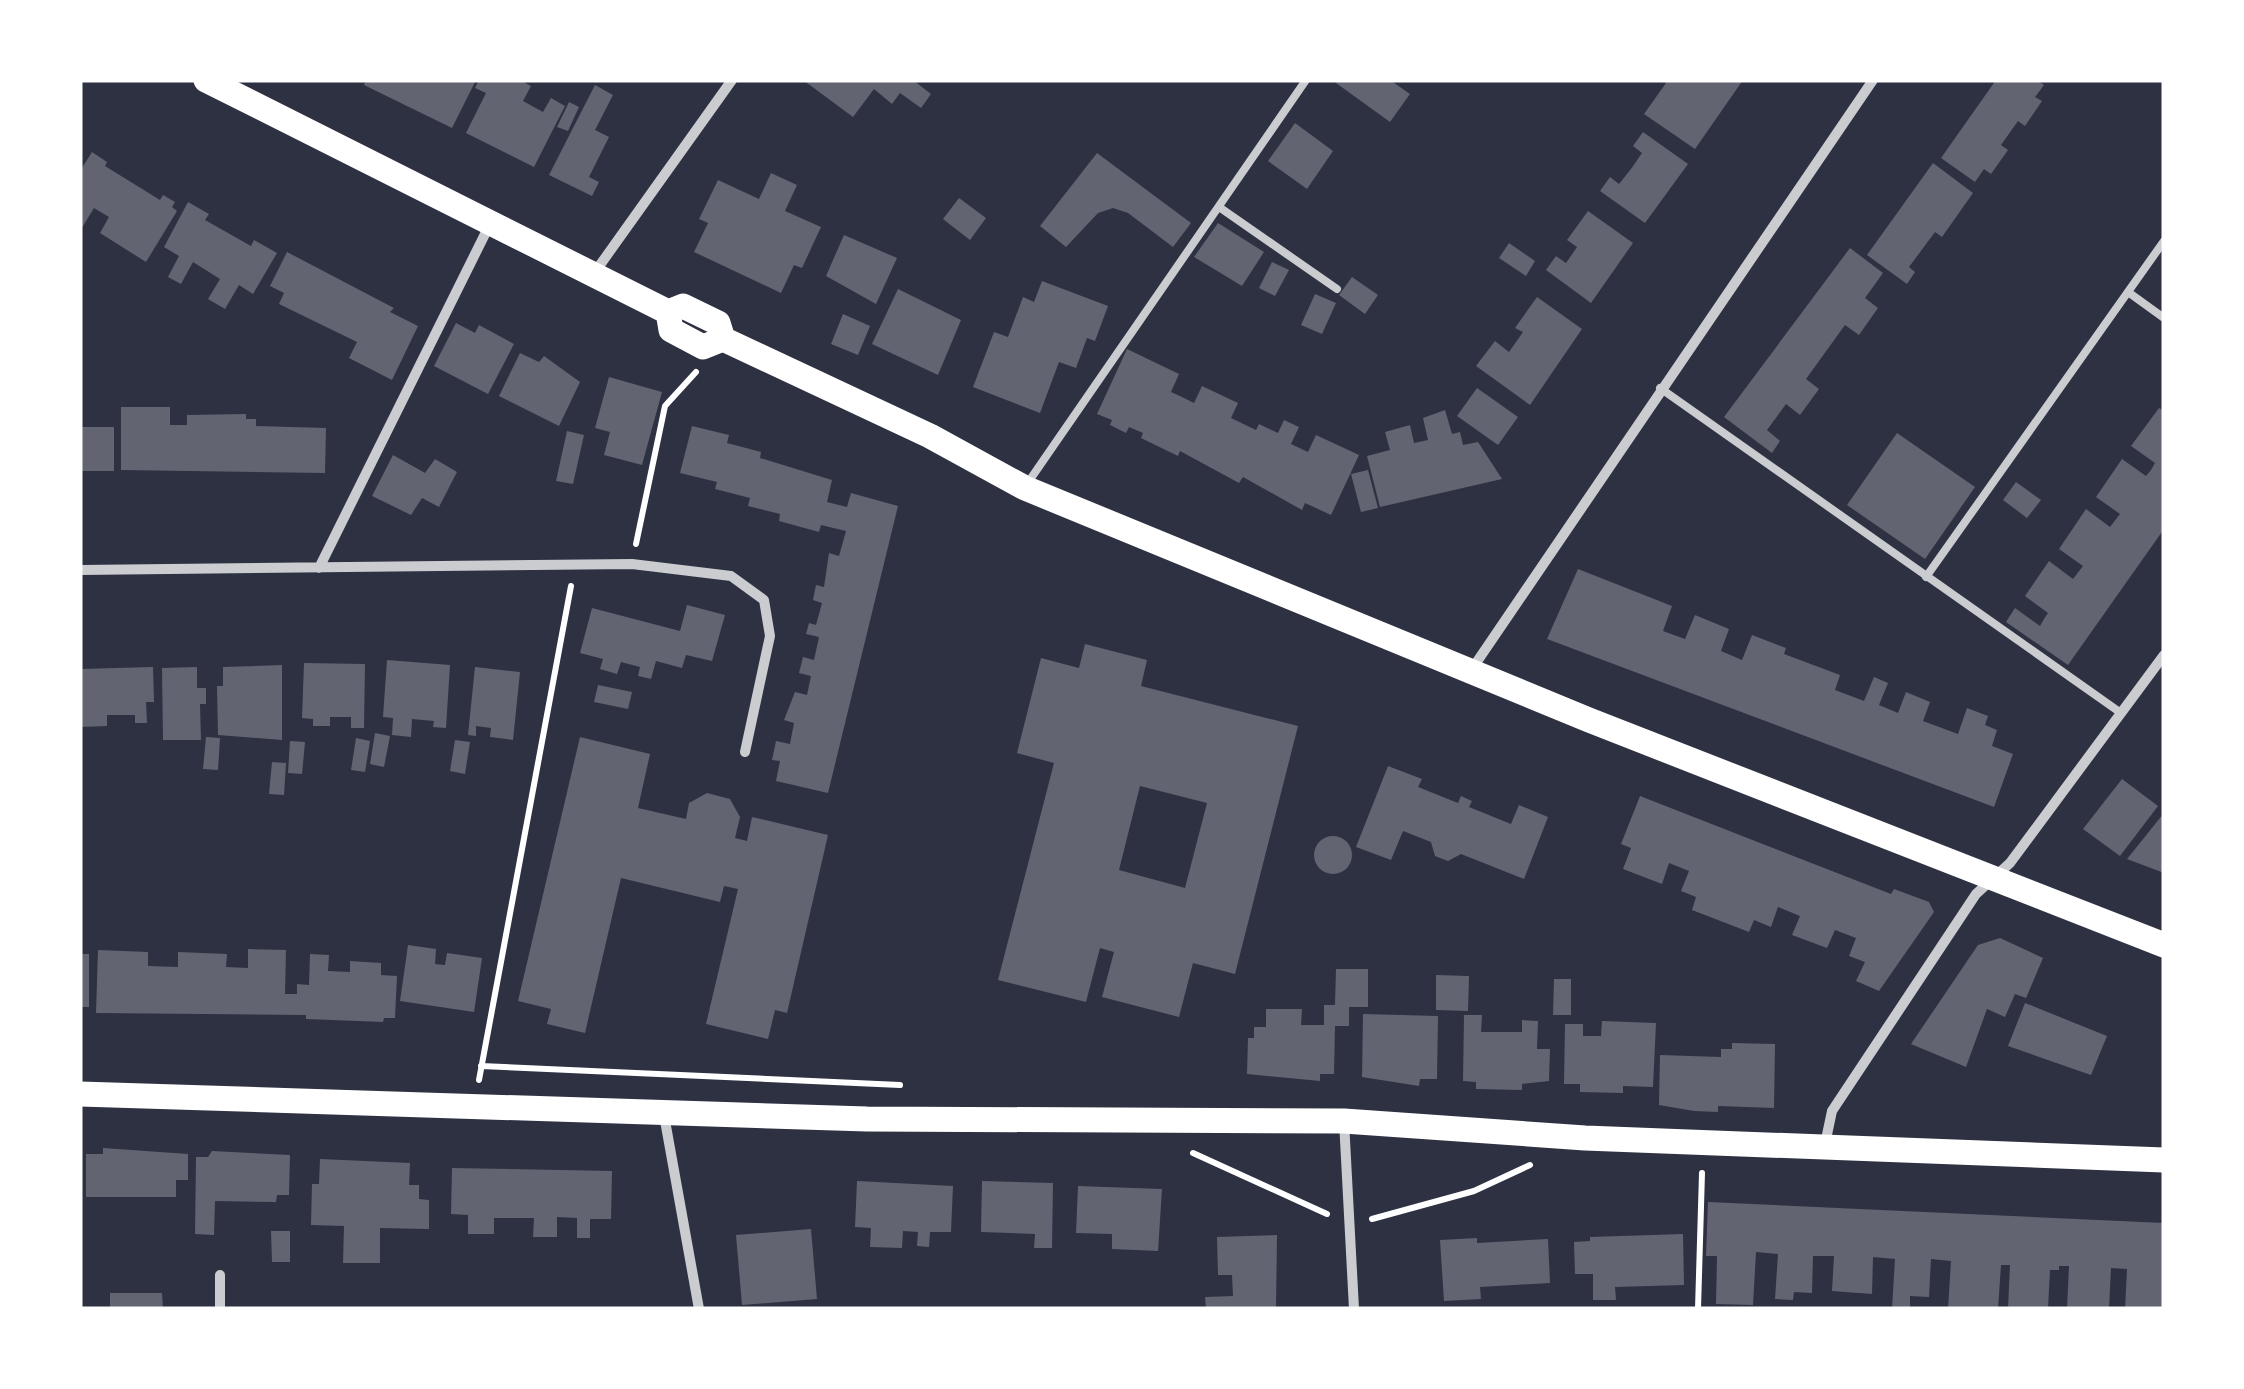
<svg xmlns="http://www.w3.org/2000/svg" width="2244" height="1389" font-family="'Fira Sans',sans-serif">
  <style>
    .building { fill: #626471; fill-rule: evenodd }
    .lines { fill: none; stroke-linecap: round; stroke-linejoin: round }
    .path { stroke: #fff; stroke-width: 6 }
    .service { stroke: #caccd0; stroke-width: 8 }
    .minor { stroke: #caccd0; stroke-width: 10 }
    .primary { stroke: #fff; stroke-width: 25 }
  </style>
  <rect width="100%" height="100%" fill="#2d3142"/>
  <path class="building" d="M366,80H472L475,82L452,128L364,85Z
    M479,80H520L531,86L523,101L543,112L551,98L565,106L534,167L466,133L486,93L475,88Z
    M803,80H913L931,94L921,108L900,93L892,104L874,89L853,117Z
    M1338,80H1390L1410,94L1390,122L1336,83Z
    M1662,80H1743L1695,149L1644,114L1666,83Z
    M1996,80H2037L2044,85L2035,97L2042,101L2025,126L2018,121L2001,145L2008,150L1991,174L1984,169L1975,182L1941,158Z
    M595,85L613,95L595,130L609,137L589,177L599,182L592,196L549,175Z
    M569,102L579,107L568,131L557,127Z
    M1295,123L1333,151L1307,189L1268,161Z
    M1643,132L1688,164L1645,223L1600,191L1610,177L1619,184L1631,169L1642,153L1633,146Z
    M92,152L107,162L105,166L160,200L163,195L175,202L172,207L177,211L146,262L100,233L109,217L94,208L80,231V171Z
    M1097,153L1191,223L1173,247L1128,213L1113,208L1098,213L1066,247L1040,226Z
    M1933,163L1973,193L1942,237L1935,232L1909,267L1915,272L1907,284L1867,255Z
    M771,173L797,185L785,211L821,227L802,268L794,265L781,293L694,252L708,223L699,219L718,180L759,199Z
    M959,198L986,218L970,240L943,219Z
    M188,202L209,214L205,220L251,246L254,240L277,253L253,294L239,285L225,309L208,299L220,279L193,262L181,284L168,277L179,256L164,247Z
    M1588,211L1633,243L1591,303L1546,270L1556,256L1566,263L1577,247L1567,240Z
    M1218,223L1264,252L1242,286L1194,257Z
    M844,235L897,258L876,304L826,276Z
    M1509,243L1535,261L1526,276L1499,258Z
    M1850,248L1883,273L1865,298L1878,308L1859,335L1845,325L1806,379L1819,389L1800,415L1786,404L1767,430L1780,441L1772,453L1724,417Z
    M287,252L394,308L390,312L418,326L392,380L349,358L357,342L279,304L284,293L270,286Z
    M1272,262L1289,270L1275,296L1259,288Z
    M1352,277L1378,295L1365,314L1339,295Z
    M1042,281L1108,306L1095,341L1087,338L1076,368L1059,362L1040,413L973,387L994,332L1008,337L1023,297L1034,302Z
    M898,289L961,320L938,375L872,344Z
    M1315,294L1336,303L1322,334L1301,325Z
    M1537,297L1582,329L1530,405L1476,366L1495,341L1509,352L1523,332L1515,328Z
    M843,314L870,326L858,355L831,344Z
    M456,323L475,333L479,325L514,344L488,394L434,366Z
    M1127,349L1179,374L1171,392L1182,397L1194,403L1202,386L1238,403L1231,418L1256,430L1259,424L1278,433L1284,420L1299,427L1291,444L1308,452L1316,435L1359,455L1331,515L1305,503L1302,510L1243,477L1239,483L1180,451L1178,456L1141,438L1143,433L1129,427L1126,433L1110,425L1112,420L1097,414Z
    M520,353L539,362L544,356L580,382L559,426L499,396Z
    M609,377L662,392L642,465L604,455L610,432L595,428Z
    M1477,388L1518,417L1498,445L1457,416Z
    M121,407H170V425H187V415L246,414V419H256V426L326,428L325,473L121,470Z
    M2159,408L2164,411V529L2068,665L2006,622L2015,608L2040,626L2044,619L2048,613L2025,596L2049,561L2073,579L2083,566L2059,549L2086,509L2110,527L2120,514L2096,497L2122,459L2146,476L2151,470L2155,463L2131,446Z
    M1445,410L1452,434L1460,432L1463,445L1478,442L1502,479L1380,507L1367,456L1390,450L1385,432L1410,425L1414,443L1428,440L1423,418Z
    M692,426L729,435L727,443L761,452L760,458L832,480L827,502L847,507L851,493L898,506L828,793L776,781L780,761L772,760L776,741L790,744L794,723L784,720L795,692L807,695L811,676L799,673L803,657L814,660L819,637L806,634L809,623L816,625L822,603L813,600L816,585L824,587L829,553L839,556L846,531L821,525L819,532L779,521L780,514L748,506L750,498L715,489L717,482L680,473Z
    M80,427H114V471H80Z
    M567,431L584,435L573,484L556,481Z
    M1897,433L1975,487L1925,559L1847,505Z
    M393,455L425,473L435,459L457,472L439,507L422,498L411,515L372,496Z
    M1368,470L1378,508L1361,512L1351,474Z
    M2016,482L2041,500L2027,518L2003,500Z
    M1578,569L1672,606L1663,631L1685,639L1695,615L1729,629L1721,651L1742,660L1752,635L1786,648L1784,654L1840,675L1835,690L1864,701L1874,677L1888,683L1879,705L1898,713L1906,692L1930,702L1923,721L1958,734L1967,708L1988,716L1985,725L1997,730L1992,746L2013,754L1994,807L1547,639Z
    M687,605L725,615L712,661L686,655L682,668L656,661L651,679L638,676L640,667L621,662L617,674L600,669L603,659L580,653L592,608L680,631Z
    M1085,644L1147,660L1141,686L1298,726L1235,974L1193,963L1179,1017L1102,997L1114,952L1100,948L1086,1002L998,980L1054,763L1017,753L1041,658L1079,668ZM1140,786L1207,803L1185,888L1119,870Z
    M387,660L450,665L446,728L433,727L434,721L412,719L411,737L392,735L393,718L383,717Z
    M304,663L365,664L364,728H351V717H330V726H313V719L302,718Z
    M282,665V740L218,735L217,686H223V667Z
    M153,667L154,702H146L147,723H135V715H107V726L80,727V669Z
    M197,667V688H206V704H200L201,740H163L162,668Z
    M475,667L520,672L513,740L490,737L491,728L476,726V736L468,735Z
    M598,685L632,692L628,709L594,702Z
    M375,733L390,736L384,767L370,764Z
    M206,737L220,738L218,770L203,769Z
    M580,737L650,754L638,808L686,819L689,803L707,793L730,799L740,817L735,838L747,841L752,817L828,835L787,1013L775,1010L768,1039L706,1024L738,889L724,886L720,902L621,878L585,1033L547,1024L551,1009L518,1001Z
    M356,738L370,741L365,772L351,770Z
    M455,740L470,742L465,774L450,771Z
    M290,741L305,742L302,774L288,773Z
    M272,762L286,763L284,795L269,794Z
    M1388,766L1422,779L1418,787L1458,803L1461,796L1472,801L1469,807L1511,824L1519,805L1548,817L1524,879L1461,854L1448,861L1435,856L1431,842L1403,831L1391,860L1356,847Z
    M2122,779L2158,806L2120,856L2083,829Z
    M1640,796L1891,894L1894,889L1929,902L1934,912L1879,991L1856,981L1865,962L1849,956L1856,938L1835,930L1827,948L1792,935L1800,916L1778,907L1771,927L1754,920L1749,932L1692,910L1696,897L1681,891L1689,871L1669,863L1662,884L1623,869L1631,848L1621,844Z
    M2164,813V873L2127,859Z
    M1314 855a19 19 0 1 1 38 0a19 19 0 1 1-38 0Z
    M2000,938L2043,958L2026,998L2015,994L2005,1017L1987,1009L1966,1067L1911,1044L1978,945Z
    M408,945L436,949L435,964L445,965L447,953L482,958L474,1012L400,1001Z
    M248,949L286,950L285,994H297V984L309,985L310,954L329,955L328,971L350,972V961L381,963V975L397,976L395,1018H384L383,1022L306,1019V1015L96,1013L98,950L148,952V966L178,967V952L227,954L226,967L248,968Z
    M80,954H89V1007H80Z
    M1336,969H1368V1007H1349V1026H1335L1334,1074H1320V1081L1247,1074L1248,1038H1254V1027H1266V1009H1302L1301,1025H1324V1005H1335Z
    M1436,975L1469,976L1468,1011L1436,1010Z
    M1554,979H1571V1015H1553Z
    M2025,1003L2107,1036L2091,1075L2008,1046Z
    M1363,1014L1438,1016L1437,1079H1420L1419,1086L1362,1077Z
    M1464,1015H1482L1481,1032H1522V1020L1538,1021L1537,1049H1550L1549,1081L1522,1084V1090L1476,1089V1082L1463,1081Z
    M1602,1021L1656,1023L1653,1087L1623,1086V1093L1580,1092V1084H1564L1565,1024H1583V1036H1601Z
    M1732,1043L1775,1044L1774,1108L1718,1106V1112L1694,1111L1659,1105L1660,1055L1721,1057V1049H1732Z
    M103,1148L188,1154V1180H176V1197H86V1154H103Z
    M212,1151L290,1155L289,1195H277L276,1202L215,1201L214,1235L195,1234L196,1157H208Z
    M320,1159L410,1163L409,1185H419V1199L429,1200V1229L380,1228V1263H343L344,1226L311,1225L312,1184H319Z
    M452,1168L612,1171L611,1219H590V1238H577V1218L557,1217V1237H533L534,1218H494V1234H468V1215L451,1214Z
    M857,1181L953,1186L951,1232H930L929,1247L917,1246L918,1232L903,1231L902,1248L870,1247L871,1228L855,1227Z
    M982,1181L1053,1183L1052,1248H1034L1035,1234L981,1232Z
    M1078,1186L1162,1189L1158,1251L1112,1249V1234L1076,1233Z
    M1708,1202L2164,1223V1309H2125L2127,1269L2111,1268L2109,1309H2067L2069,1266H2059V1270H2050L2048,1309H2008L2010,1265H2001L1998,1309H1948L1951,1261L1931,1259L1929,1297L1910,1296V1309H1892L1895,1259L1873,1257L1872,1294L1832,1291L1834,1256H1813L1812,1293L1794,1292L1793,1300L1775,1299L1778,1254L1756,1252L1753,1305L1716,1304L1717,1256H1706Z
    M811,1229L817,1299L742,1305L736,1235Z
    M271,1231H290V1262H272Z
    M1683,1234L1684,1285L1615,1287L1616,1300H1593V1274H1575L1574,1242L1590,1241V1237Z
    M1277,1235L1276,1309H1206L1205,1297L1233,1296L1232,1275H1218L1217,1237Z
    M1477,1238V1243L1548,1239L1550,1283L1480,1287L1481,1299L1444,1301L1440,1240Z
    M110,1293H162L163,1309H110Z"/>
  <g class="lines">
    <path class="path" d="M636,544L665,406L696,372
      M481,1066L900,1085
      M479,1080L571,586
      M1193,1153L1327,1214
      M1372,1219L1474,1191L1530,1165
      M1698,1309L1702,1173"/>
    <path class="service" d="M1219,207L1337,289
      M2128,292L2164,318
      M1660,388L2121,713
      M1027,484L1306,80
      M1926,577L2164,241"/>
    <path class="minor" d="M595,272L732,80
      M319,568L490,224
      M80,570L632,564L731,576L764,600L770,636L745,752
      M1472,669L1873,80
      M664,1115L699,1309
      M1344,1121L1354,1309
      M1825,1144L1832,1111L1976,894L2010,863L2164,655
      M220,1309V1275"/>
    <path class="primary" d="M206,80L668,312
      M668,312L683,306L718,323L723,339L930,436L1025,488L1589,720L2164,945
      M668,312L671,330L703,347L723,339
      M80,1094L867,1119L1344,1121L1585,1138L2164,1160"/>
  </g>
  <rect width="2244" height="1389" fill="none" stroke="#ffffff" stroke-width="165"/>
</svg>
